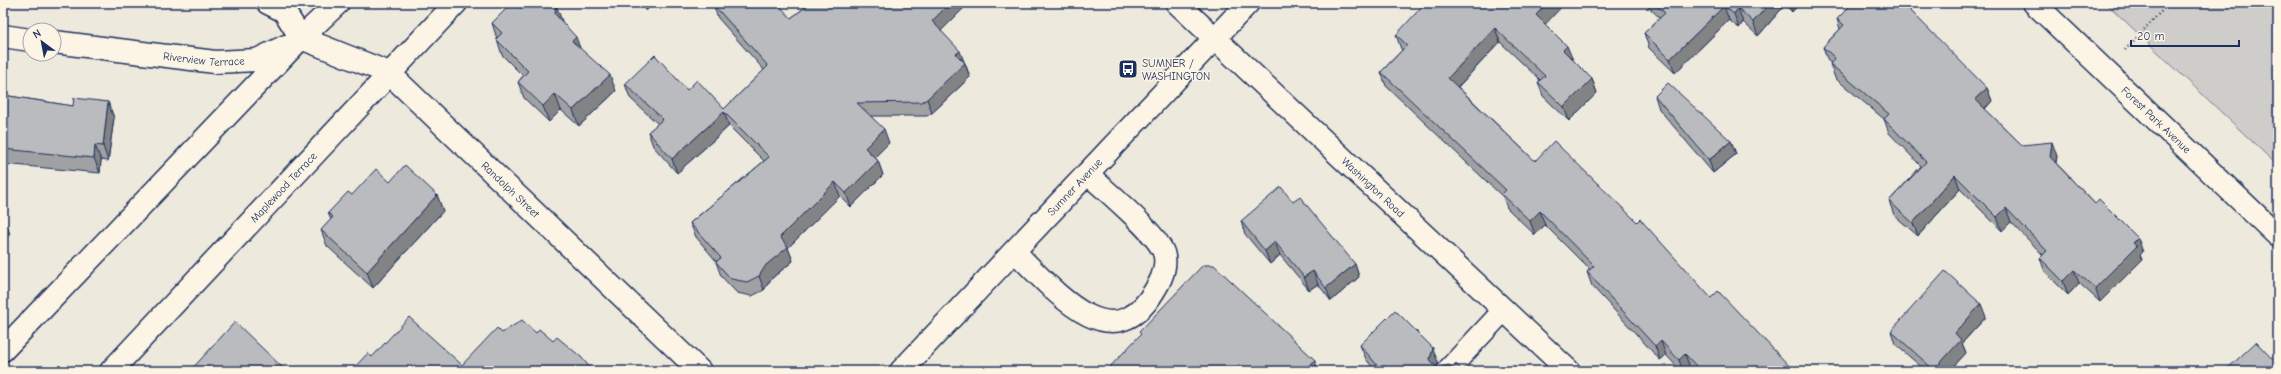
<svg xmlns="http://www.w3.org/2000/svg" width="2281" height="374" font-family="'Comic Neue',sans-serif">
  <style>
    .green { fill: #cfcdca; stroke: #757e94 }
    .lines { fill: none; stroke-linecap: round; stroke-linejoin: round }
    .lane-casing { stroke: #1b2f5e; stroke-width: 24 }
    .street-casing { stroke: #1b2f5e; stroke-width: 25 }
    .primary-casing { stroke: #1b2f5e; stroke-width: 25 }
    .path { stroke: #1b2f5e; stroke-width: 2.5; stroke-dasharray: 1 3; stroke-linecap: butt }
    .lane { stroke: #fcf5e5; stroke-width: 21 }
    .street { stroke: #fcf5e5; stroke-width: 22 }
    .primary { stroke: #fcf5e5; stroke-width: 22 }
    .wall { fill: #a0a1a3; stroke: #1b2f5e }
    .shaded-wall { fill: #828385; stroke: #1b2f5e }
    .building { fill: #babbbe; stroke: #1b2f5e }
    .labels { text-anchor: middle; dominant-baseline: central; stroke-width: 3; stroke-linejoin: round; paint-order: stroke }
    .street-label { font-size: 11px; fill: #1b2f5e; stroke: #fcf5e5 }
    .poi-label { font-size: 11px; fill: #1b2f5e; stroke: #fcf5e5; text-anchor: start }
  </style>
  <rect width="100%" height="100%" fill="#eee9dd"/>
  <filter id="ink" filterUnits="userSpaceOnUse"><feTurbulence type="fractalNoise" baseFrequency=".025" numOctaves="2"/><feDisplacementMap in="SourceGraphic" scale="8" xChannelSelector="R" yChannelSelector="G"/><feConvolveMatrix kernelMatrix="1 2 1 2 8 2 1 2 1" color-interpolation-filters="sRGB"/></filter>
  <g filter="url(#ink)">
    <path class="green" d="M2106,3H2278V166Z"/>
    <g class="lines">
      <defs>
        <path id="lane" d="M1014,251C1048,283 1106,359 1149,299C1158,286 1168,270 1164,254C1158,233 1104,190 1087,173
          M1447,371L1504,310"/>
        <g id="street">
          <path d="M268,3L284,11L301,38"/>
          <path id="s1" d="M1177,3L1569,371"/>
          <path id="s2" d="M2034,3L2278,236"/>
          <path d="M3,36L30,40"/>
          <path id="s3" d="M301,38L389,73L700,371"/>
          <path id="s4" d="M54,42L215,62L257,60L286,46"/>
          <path d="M3,350L301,38L338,3"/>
          <path id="s5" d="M111,371L456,3"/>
        </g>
        <g id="primary">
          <path id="s6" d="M901,371L1248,3"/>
        </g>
      </defs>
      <use href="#lane" class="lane-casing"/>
      <use href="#street" class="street-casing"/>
      <use href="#primary" class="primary-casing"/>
      <path class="path" d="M2125,50L2169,3"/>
      <use href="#lane" class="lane"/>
      <use href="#street" class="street"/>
      <use href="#primary" class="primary"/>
    </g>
    <path class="wall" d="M638,3H654L646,11Z
      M811,3H969L941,31L965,63L970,77L932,113L927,116H871L889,143L875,157L878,161L883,175L851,207L840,196L788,248L793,261L771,279L764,290L752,296L737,293L721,276L716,262H717L696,237L690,223L764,161L729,126L677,173L653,146L648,132L658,124L630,98L625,84L687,90L724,109L764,70L718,18L713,4L791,18Z
      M1644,3H1800L1792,12L1785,5L1758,36L1743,22L1739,28L1729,20L1675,73L1649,48L1644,33L1660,18Z
      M556,5L561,20L580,48L616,91L579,126L561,110L549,122L524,98L518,82L523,76L502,55L492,23L522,10Z
      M1435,9L1545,24L1572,60L1592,79L1597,93L1569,121L1543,96L1538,82L1540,80L1500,42L1458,87L1535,161L1711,298L1794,371H1693L1690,368L1688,371H1681L1666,355L1660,360L1592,286L1587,272L1590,270L1545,225L1535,235L1507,208L1503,197L1386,86L1381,72L1402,50L1401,49L1396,35Z
      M1837,19L1987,88L1992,101L1985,109L2022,145L2057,156L2056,163L2095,204L2143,252L2140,255L2142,260L2100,302L2079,283L2068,295L2045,272L2040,258L2043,255L2011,222L2002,231L1960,189L1918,236L1894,215L1889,201L1921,166L1889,133L1884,119L1835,78L1830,64L1831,63L1828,61L1823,47L1840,29Z
      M3,95L73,106L108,102L114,118L108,161L101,160L100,173L3,164Z
      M1655,96L1731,141L1736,154L1713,173L1659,109Z
      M390,182L437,195L443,211L373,288L327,246L321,230L331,220L328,213L352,195Z
      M1293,202L1355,264L1359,277L1331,301L1318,284L1309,290L1280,255L1270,264L1245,234L1241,221Z
      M1986,317L1962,343L1966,353L1949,371H1926L1895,344L1891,331Z
      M1360,345L1438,363L1437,367L1439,368H1453L1463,371H1375L1366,359Z"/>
    <path class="shaded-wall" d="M643,3H654L646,11Z
      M950,3H969L937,35L932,21Z
      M1547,3H1565L1541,29L1536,15Z
      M1770,3H1785V5L1758,36L1753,22Z
      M1789,3H1800L1792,12Z
      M556,5L562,21L555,14Z
      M1724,6L1729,20L1675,73L1670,59Z
      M1738,8L1743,22L1739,28L1734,14Z
      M1495,28L1500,42L1453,92L1448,78Z
      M576,37L582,53L572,41Z
      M1567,46L1573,60L1563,50Z
      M960,51L970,77L932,113L927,99L956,54Z
      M610,75L616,91L579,126L573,110Z
      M1592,79L1597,93L1569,121L1564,107Z
      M1987,88L1992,101L1980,113L1975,99Z
      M555,94L561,110L549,122L543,106Z
      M108,102L114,118L108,161L103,146Z
      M724,112L729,126L677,173L672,159Z
      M884,129L889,143L870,162L865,148Z
      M1731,141L1736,154L1713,173L1709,160Z
      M2052,142L2057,156L2054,170L2050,157Z
      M95,145L101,160L100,173L94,158Z
      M878,161L883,175L851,207L846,193Z
      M1955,175L1960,189L1918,236L1913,223Z
      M835,182L840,196L788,248L793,261L771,279L764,290L759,276L780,237Z
      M437,195L443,211L373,288L367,272Z
      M2006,208L2011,222L2002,231L1997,217Z
      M1540,211L1545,225L1535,235L1530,221Z
      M5,221L10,234L3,241V223Z
      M2138,238L2143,252L2140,255L2142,260L2100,302L2095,288Z
      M1275,242L1280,255L1270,264L1265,251Z
      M1355,264L1359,277L1331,301L1326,288Z
      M2074,270L2079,283L2068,295L2063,281Z
      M1313,271L1318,284L1309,290L1304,277Z
      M1981,304L1986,317L1962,343L1966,353L1949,371H1934V370L1955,333Z
      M1661,341L1666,355L1660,360L1655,346Z
      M1433,348L1438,363L1436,371L1430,359Z
      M1685,354L1690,368L1688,371H1683L1679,360Z
      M1315,360L1318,371H1304Z
      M283,368L285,371H280Z"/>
    <path class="building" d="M512,3H515L522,10L529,3H554L556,5L555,14L576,37L572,41L610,75L573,110L555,94L543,106L518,82L528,71L496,39L502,33L492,23Z
      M715,3H777L791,18L811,3H950L932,21L960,51L956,54L965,63L927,99L922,102L857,103L884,129L865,148L878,161L846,193L835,182L780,237L788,247L766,265L759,276L747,282L731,279L716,262L721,258L690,223L769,157L724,112L672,159L648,132L663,119L625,84L655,55L687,90L697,80L724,109L768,66L713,4Z
      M1425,3H1429L1435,9L1440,3H1547L1536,15L1567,46L1563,50L1592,79L1564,107L1538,82L1545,76L1495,28L1448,78L1535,161L1554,141L1637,222L1640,219L1711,298L1718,291L1794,371H1701L1685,354L1679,360L1661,341L1655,346L1587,272L1594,266L1540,211L1530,221L1502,194L1506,190L1381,72L1407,45L1396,35Z
      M1654,3H1770L1753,22L1738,8L1734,14L1724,6L1670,59L1644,33L1665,13Z
      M1853,3H1903L1987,88L1975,99L2022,145L2052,142L2050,157L2095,204L2099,199L2138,238L2133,243L2137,246L2095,288L2074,270L2063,281L2040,258L2047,251L2006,208L1997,217L1955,175L1913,223L1889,201L1926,162L1884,119L1889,114L1830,64L1835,58L1823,47L1844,25L1837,19Z
      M1668,83L1731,141L1709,160L1655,96Z
      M3,95L73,106L74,98L108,102L103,146L95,145L94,158L3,149Z
      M405,165L437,195L367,272L321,230L333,217L328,213L348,192L352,195L376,169L390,182Z
      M1281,187L1293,202L1300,197L1355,264L1326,288L1313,271L1304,277L1275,242L1265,251L1241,221Z
      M3,219L5,221L3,223Z
      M1203,265H1214L1315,360L1304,371H1106L1141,334L1139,332Z
      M1945,271L1981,304L1955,333L1961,340L1934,370L1891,331Z
      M1395,310L1433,348L1430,359L1434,365L1439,368L1449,365L1453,368L1456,364L1463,371H1382L1360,345Z
      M409,317L462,365L497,328L502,333L522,320L536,333L539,329L553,341L557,337L581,357L593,371H351L368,353L372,357Z
      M235,322L283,368L280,371H190Z
      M2256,342L2278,365V371H2225Z"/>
  </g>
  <defs>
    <symbol id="bus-square" viewBox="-11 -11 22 22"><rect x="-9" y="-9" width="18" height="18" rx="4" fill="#1b2f5e" stroke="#fcf5e5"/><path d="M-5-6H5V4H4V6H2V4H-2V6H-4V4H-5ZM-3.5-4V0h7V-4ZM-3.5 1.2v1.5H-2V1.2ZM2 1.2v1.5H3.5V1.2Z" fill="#fff"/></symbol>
  </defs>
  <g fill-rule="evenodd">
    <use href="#bus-square" x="1117" y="58" width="22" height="22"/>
  </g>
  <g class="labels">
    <g class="street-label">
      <text stroke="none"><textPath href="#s4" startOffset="151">Riverview Terrace</textPath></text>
      <text stroke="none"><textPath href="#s2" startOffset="169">Forest Park Avenue</textPath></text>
      <text stroke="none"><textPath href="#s5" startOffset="252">Maplewood Terrace</textPath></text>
      <text stroke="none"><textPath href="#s6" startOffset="253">Sumner Avenue</textPath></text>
      <text stroke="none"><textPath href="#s1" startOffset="269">Washington Road</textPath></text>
      <text stroke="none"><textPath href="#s3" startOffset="263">Randolph Street</textPath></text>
    </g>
    <g class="poi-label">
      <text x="1142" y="63">SUMNER /<tspan x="1142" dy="13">WASHINGTON</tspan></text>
    </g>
  </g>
  <rect width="2281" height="374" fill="none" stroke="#fcf5e5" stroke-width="16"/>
  <rect x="8" y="8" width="2265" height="358" fill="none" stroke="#1b2f5e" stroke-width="1.5" filter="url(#ink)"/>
  <g transform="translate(42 42) rotate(328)"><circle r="19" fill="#fcf5e5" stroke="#a2a6af"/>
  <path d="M0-3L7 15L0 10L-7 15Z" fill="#1b2f5e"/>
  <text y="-6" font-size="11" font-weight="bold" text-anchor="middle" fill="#1b2f5e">N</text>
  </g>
  <path d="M2131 40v6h108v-6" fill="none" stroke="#1b2f5e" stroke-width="2"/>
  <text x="2137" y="40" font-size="12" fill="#1b2f5e" stroke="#fcf5e5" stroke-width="3" paint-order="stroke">20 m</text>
</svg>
